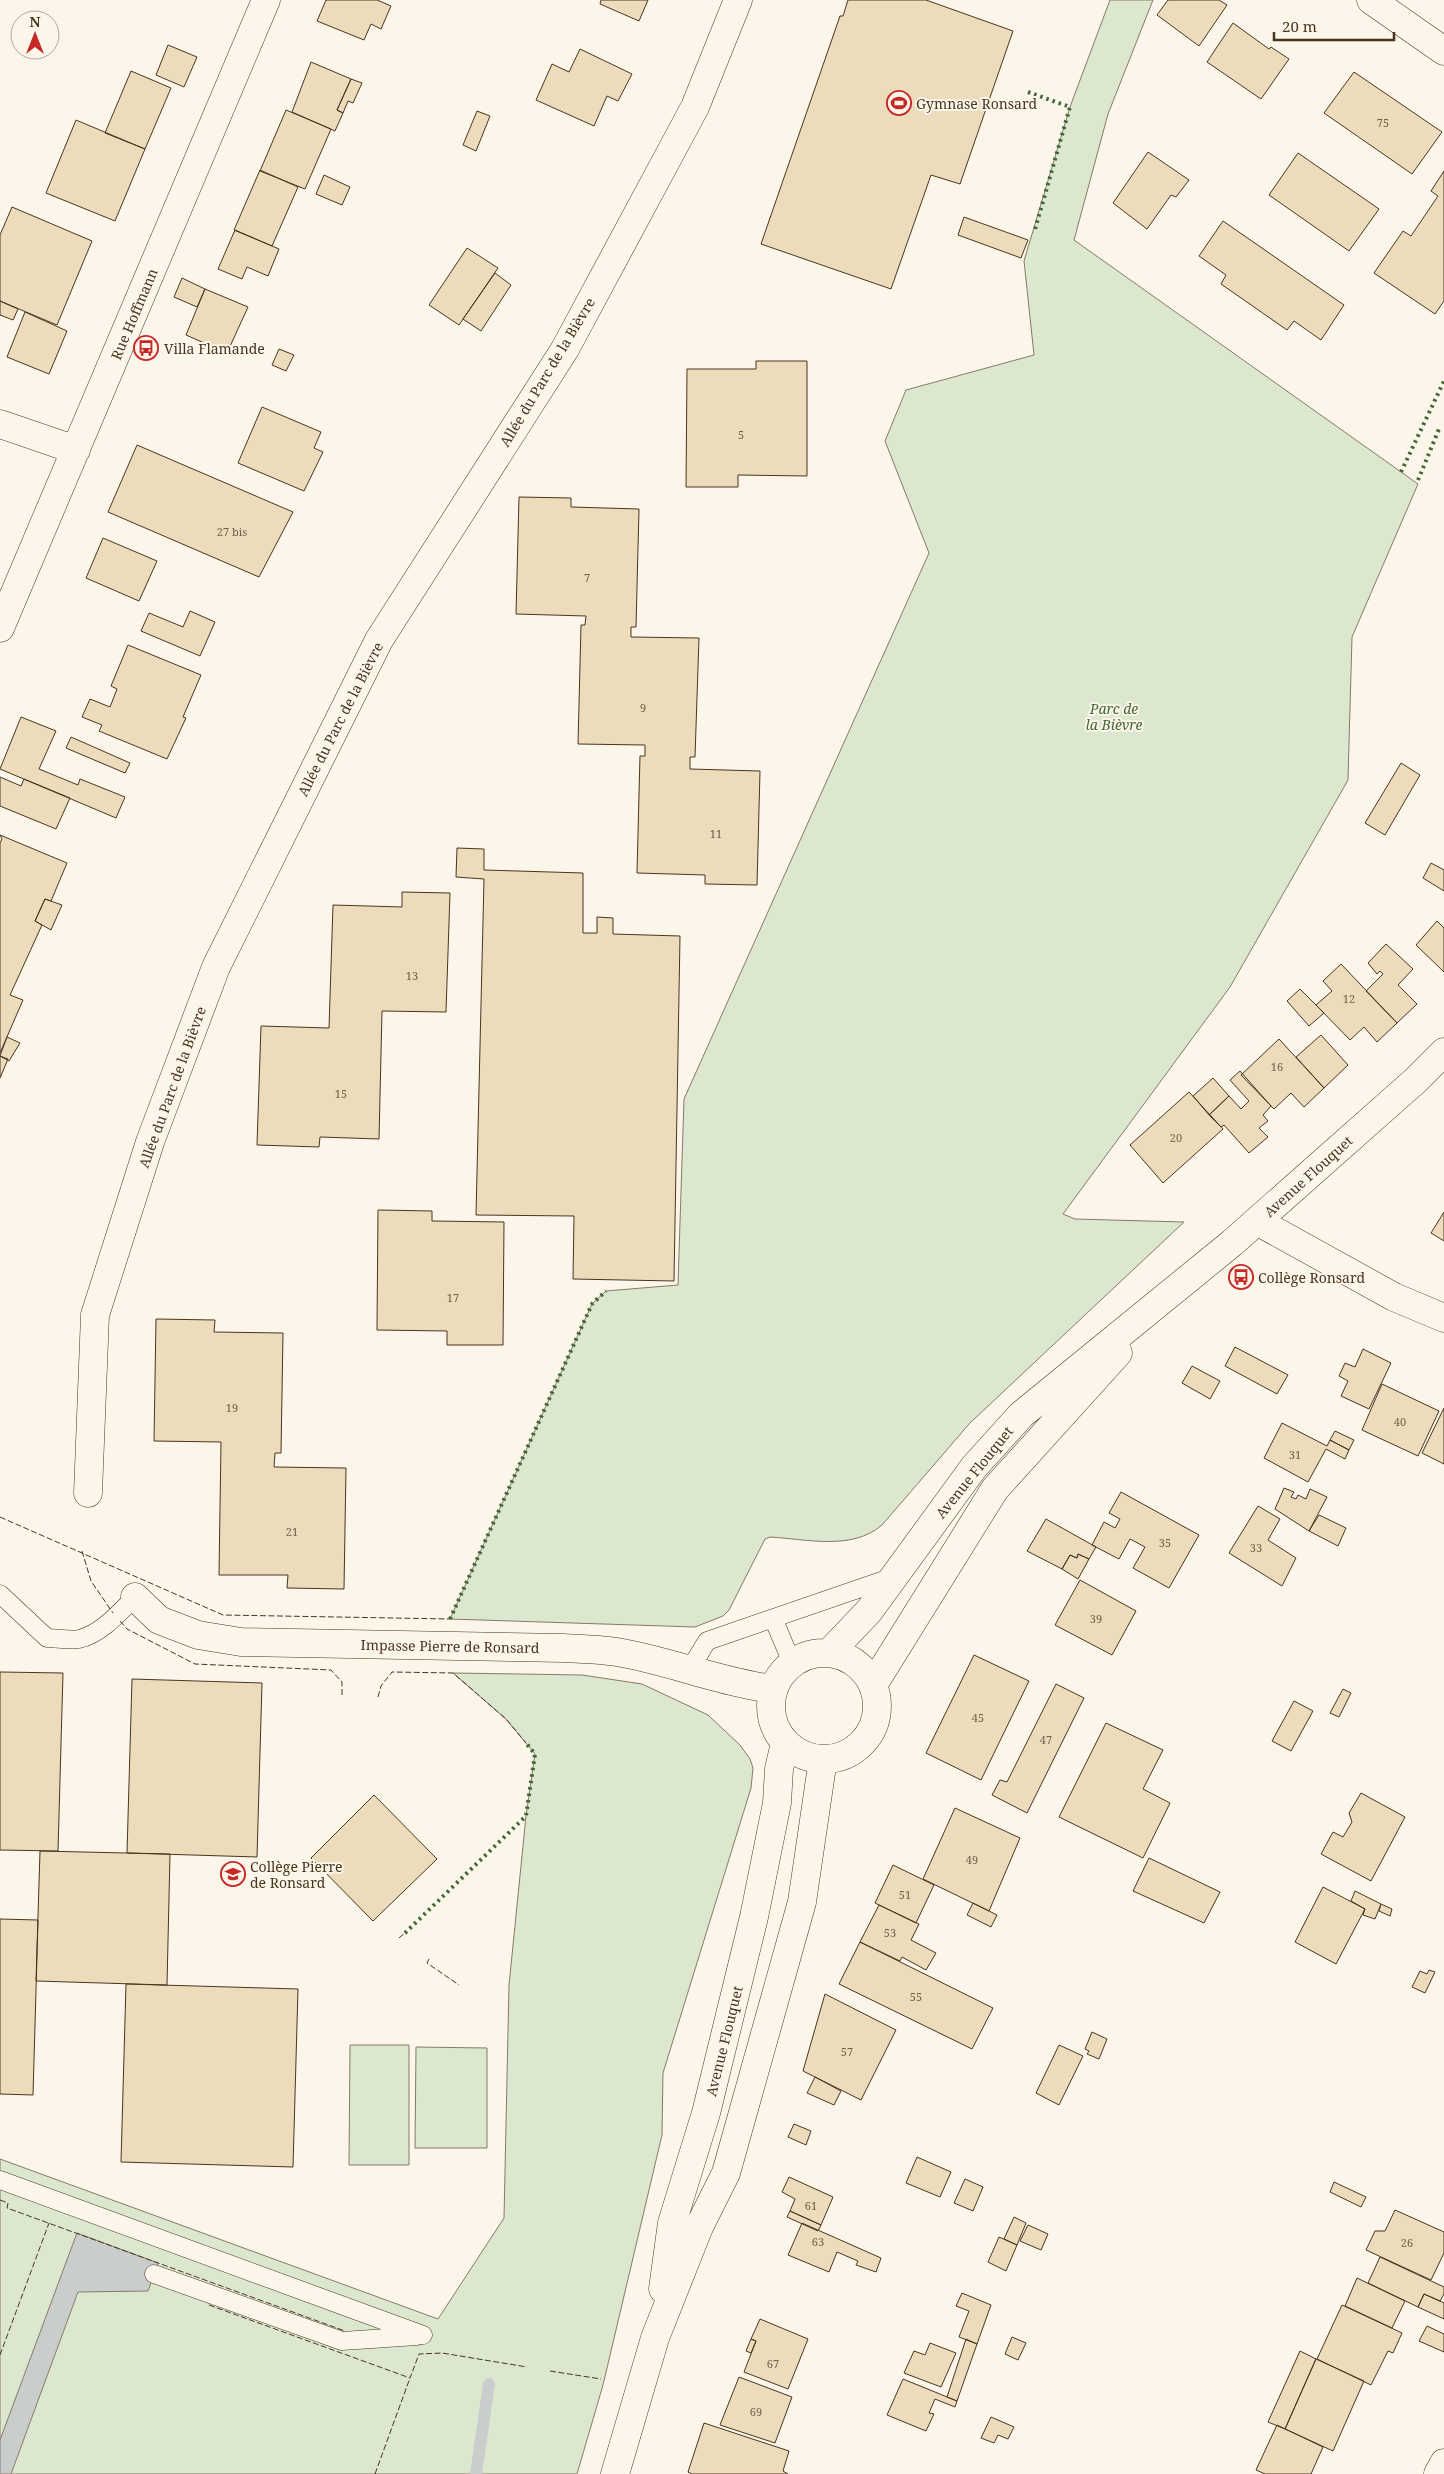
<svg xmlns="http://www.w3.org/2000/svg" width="1444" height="2474" font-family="'Noto Serif',serif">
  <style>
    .green { fill: #dce7d0; stroke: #887966 }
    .water { fill: #c9cecd; stroke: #887966 }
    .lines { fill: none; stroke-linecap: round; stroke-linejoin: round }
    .stream { stroke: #c9cecd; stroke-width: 12 }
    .building { fill: #ecdcbc; stroke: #4a3520 }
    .lane-casing { stroke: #4a3520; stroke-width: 19 }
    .street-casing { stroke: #4a3520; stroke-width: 29 }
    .secondary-casing { stroke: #4a3520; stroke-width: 29 }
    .lane { stroke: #fbf6e9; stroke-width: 18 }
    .street { stroke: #fbf6e9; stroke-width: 28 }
    .secondary { stroke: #fbf6e9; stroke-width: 28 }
    .hedge { stroke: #436837; stroke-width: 4; stroke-dasharray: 2.5 4; stroke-linecap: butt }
    .fence { stroke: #4a3520; stroke-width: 1; stroke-dasharray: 6 2.5; stroke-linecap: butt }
    .labels { text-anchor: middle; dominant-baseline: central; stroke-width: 4; stroke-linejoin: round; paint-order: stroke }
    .number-label { font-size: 11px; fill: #725f47 }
    .poi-label { font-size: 14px; fill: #4a3520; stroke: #fbf6e9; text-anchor: start }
    .street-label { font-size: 14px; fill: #4a3520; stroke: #fbf6e9 }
    .park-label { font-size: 14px; font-style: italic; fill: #436837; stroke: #fbf6e9 }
  </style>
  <rect width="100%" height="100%" fill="#fbf6e9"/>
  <path class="green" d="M1110,0H1153L1108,114L1074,240L1418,484L1352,637L1348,780L1230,987L1063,1214L1075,1219L1184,1222L970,1423L882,1525C852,1551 806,1539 770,1537L765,1539L729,1610L723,1616L695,1627L450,1619L592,1304L606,1291L678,1285L684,1099L929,553L885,441L906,390L1034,355L1024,261L1070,107Z
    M453,1673L582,1675L642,1684L708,1715L740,1745L750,1759L753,1768L751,1788L663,2073L662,2135L603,2385L577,2474H0V2159L438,2319L504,2218L509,1985L526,1816L535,1754L506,1719Z
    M350,2045H409V2165H349Z
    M416,2047L487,2048V2148H415Z"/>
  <path class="water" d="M77,2233L158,2263L148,2291L78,2292L11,2474H0V2440Z"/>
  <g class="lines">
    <path class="stream" d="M476,2474L489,2384"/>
  </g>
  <path class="building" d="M326,0H377L391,6L381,29L371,24L364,40L317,21Z
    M601,0H648L639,21L600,4Z
    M848,0H926L1013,31L960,184L931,175L891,289L761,244L840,16H843Z
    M1168,0H1219L1227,5L1199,46L1157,15Z
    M1233,23L1269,49L1271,47L1289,59L1261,99L1207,62Z
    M168,45L197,57L184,87L156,75Z
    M580,49L632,74L618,101L607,96L594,126L536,100L552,64L569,72Z
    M311,62L351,79L337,110L343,113L335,131L292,112Z
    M131,71L171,88L145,149L105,133Z
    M1354,72L1442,132L1412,174L1324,113Z
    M351,79L362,83L353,103L348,101L343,113L337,110Z
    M286,110L331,129L305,189L260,171Z
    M477,111L490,116L476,151L463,145Z
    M76,120L145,149L115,221L46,193Z
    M1148,152L1189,180L1176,197L1171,195L1147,229L1113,203Z
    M1298,153L1379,209L1349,251L1269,195Z
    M260,170L298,187L272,246L234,230Z
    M1444,171V301L1435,314L1374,273L1403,231L1411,236L1438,196L1431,191Z
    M324,175L350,187L342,205L316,194Z
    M12,207L92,241L57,325L0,301V235Z
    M964,217L1028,240L1021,258L958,235Z
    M1223,221L1344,305L1321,340L1294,321L1287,330L1221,284L1226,275L1199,256Z
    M235,230L279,249L268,276L247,267L242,279L218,269Z
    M467,248L498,268L459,325L429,305Z
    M495,273L511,285L481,331L463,319Z
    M182,278L205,289L197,307L174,297Z
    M205,289L248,307L227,353L186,335Z
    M0,301L18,309L13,320L0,315Z
    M25,312L67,331L49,374L7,357Z
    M279,349L294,355L286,371L272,365Z
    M756,361H807V476L738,475V487H686L687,369H756Z
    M262,407L321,432L314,448L323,452L304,491L238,463Z
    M137,445L293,512L259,577L108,512Z
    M519,497L571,498V507L639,509L636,627H631V637L699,638L695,757H690V769L760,771L757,885L705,884V875L637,873L640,756H645V745L578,744L581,625H585L586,616L516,614Z
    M103,538L157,561L139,601L86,578Z
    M190,611L215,622L200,656L141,631L149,613L183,627Z
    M128,645L201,675L183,717L186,718L167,759L99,731L102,725L82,717L90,699L110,707L117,689L111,686Z
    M21,717L56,731L39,769L78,785L80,779L125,797L116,818L0,769Z
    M71,737L130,763L125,773L66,748Z
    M1401,763L1420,775L1385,835L1365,823Z
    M0,777L21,786L24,779L70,798L56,829L0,806Z
    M0,835L67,863L51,901L45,899L35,921L42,925L10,995L23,1000L0,1053V843L2,839Z
    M457,848L484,849V870L583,873V933H597V917L613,918V934L680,936L674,1281L573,1279L574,1216L476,1215L484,879L456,877Z
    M1431,863L1444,870V891L1423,878Z
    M402,892L450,893L446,1012L382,1011L379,1139L320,1137L319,1147L257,1145L261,1026L329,1028L333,905L402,907Z
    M45,899L62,905L51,930L35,921Z
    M1437,921L1444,928V972L1416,945Z
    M1386,944L1413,969L1398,985L1417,1004L1397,1023L1366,991L1383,974L1380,971L1377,974L1368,963Z
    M1341,964L1397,1023L1377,1042L1364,1027L1350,1040L1316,1005L1332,991L1323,981Z
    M1300,989L1324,1013L1309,1026L1287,1001Z
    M1321,1035L1348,1065L1324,1088L1296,1057Z
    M7,1037L20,1043L9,1061L0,1056Z
    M1279,1039L1324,1088L1304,1107L1291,1093L1274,1109L1241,1075Z
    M0,1056L8,1059L0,1078Z
    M1240,1071L1271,1106L1263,1115L1268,1121L1259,1128L1268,1137L1249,1153L1224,1125L1221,1127L1209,1115L1229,1096L1241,1109L1249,1101L1230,1080Z
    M1213,1078L1229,1096L1209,1115L1193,1096Z
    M1189,1092L1223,1129L1163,1183L1130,1145Z
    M378,1210L432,1211V1221L504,1222L503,1345H447V1331L377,1330Z
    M1444,1212V1241L1431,1233Z
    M156,1319L215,1320L214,1332L283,1333L281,1453H275L274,1467L346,1468L344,1589L287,1588L288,1575H219L221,1442L154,1441Z
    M1235,1347L1288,1375L1277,1394L1225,1366Z
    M1363,1349L1391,1363L1369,1409L1341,1396L1348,1381L1339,1376L1345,1363L1355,1367Z
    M1192,1366L1220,1381L1210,1399L1182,1383Z
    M1382,1384L1439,1411L1418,1456L1362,1430Z
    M1444,1408V1464L1422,1453Z
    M1282,1423L1327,1446L1330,1440L1349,1450L1345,1459L1326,1449L1308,1482L1264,1458Z
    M1335,1431L1354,1440L1349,1450L1330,1440Z
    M1284,1488L1294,1492L1291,1497L1296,1499L1298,1495L1306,1499L1310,1489L1327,1497L1309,1531L1275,1509Z
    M1121,1492L1199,1535L1169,1588L1133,1568L1145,1547L1130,1539L1119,1559L1092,1545L1104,1522L1115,1528L1120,1519L1109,1513Z
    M1258,1506L1280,1519L1268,1540L1296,1558L1282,1586L1229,1553Z
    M1319,1515L1346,1528L1338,1546L1309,1531Z
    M1046,1519L1096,1547L1089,1559L1078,1554L1077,1558L1070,1555L1062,1569L1027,1551Z
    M1078,1554L1089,1559L1078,1579L1062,1569L1070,1555L1077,1558Z
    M1080,1580L1136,1611L1112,1655L1055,1625Z
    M974,1655L1029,1681L981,1780L926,1753Z
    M0,1672L63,1673L58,1851L0,1850Z
    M132,1679L262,1683L257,1857L127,1853Z
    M1056,1684L1084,1698L1027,1813L992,1795L1000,1780L1007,1782Z
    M1343,1689L1351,1693L1339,1717L1330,1713Z
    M1294,1701L1313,1711L1291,1751L1272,1741Z
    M1106,1723L1163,1750L1143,1789L1170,1803L1143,1858L1059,1817Z
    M1361,1793L1405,1817L1371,1881L1321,1854L1333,1832L1343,1837L1352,1822L1349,1813Z
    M374,1795L437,1859L373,1921L311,1858Z
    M955,1808L1020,1838L989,1911L923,1879Z
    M40,1851L170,1854L167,1985L36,1981Z
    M1149,1858L1220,1892L1204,1923L1133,1891Z
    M893,1865L934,1885L916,1923L875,1903Z
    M1323,1887L1365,1909L1336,1964L1295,1942Z
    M1355,1891L1381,1904L1375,1919L1363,1915L1365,1909L1351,1901Z
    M973,1903L997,1915L991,1927L967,1915Z
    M1381,1904L1392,1909L1390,1916L1379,1911Z
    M879,1905L919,1924L911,1940L936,1953L926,1970L902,1957L900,1961L860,1942Z
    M0,1919L38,1920L33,2095L0,2094Z
    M860,1942L993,2008L972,2049L839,1984Z
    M1429,1970L1435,1972L1425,1993L1412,1987L1420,1971L1427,1974Z
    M126,1984L298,1989L293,2167L121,2162Z
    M825,1994L896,2030L861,2100L803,2071Z
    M1092,2032L1107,2039L1099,2059L1087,2054L1089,2051L1085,2049Z
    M1059,2045L1083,2056L1059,2105L1036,2093Z
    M815,2077L841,2091L834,2105L807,2093Z
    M794,2124L811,2131L806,2145L788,2137Z
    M917,2157L951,2172L940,2197L906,2183Z
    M789,2177L833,2197L821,2225L790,2211L795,2199L782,2192Z
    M965,2179L983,2187L973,2211L954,2203Z
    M1334,2182L1366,2197L1361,2207L1330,2192Z
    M1395,2210L1444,2232V2253L1431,2280L1366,2250L1375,2231H1385Z
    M790,2211L821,2225L818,2231L787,2217Z
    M1014,2217L1026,2223L1017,2245L1004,2239Z
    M802,2223L881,2258L876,2272L856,2265L858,2261L837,2252L829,2272L788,2255Z
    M1028,2225L1048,2234L1041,2250L1020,2241Z
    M999,2237L1017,2245L1006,2271L988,2262Z
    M1380,2257L1444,2287V2294L1440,2301L1424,2294L1418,2307L1368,2283Z
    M1357,2278L1405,2301L1392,2328L1345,2306Z
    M962,2293L991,2305L977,2344L959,2337L969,2311L956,2306Z
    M1424,2294L1444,2303V2319L1418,2307Z
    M1342,2305L1402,2333L1393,2353L1388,2351L1371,2385L1317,2359Z
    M760,2319L808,2339L788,2389L744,2372L756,2341L751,2339Z
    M1427,2326L1444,2334V2352L1419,2341Z
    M1012,2337L1026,2343L1018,2360L1005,2354Z
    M751,2339L756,2341L751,2353L746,2351Z
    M966,2339L977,2344L957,2401L947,2397Z
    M930,2343L956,2353L941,2387L904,2373L914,2351L925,2355Z
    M1300,2351L1316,2359L1285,2429L1268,2422Z
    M1316,2359L1364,2381L1333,2451L1285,2429Z
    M739,2377L792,2397L775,2443L720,2425Z
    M903,2379L957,2401L955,2407L935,2399L929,2413L934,2414L926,2431L887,2415Z
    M991,2417L1014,2427L1008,2439L998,2435L994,2443L981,2438Z
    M704,2423L789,2451L783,2471L788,2474H692L688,2472Z
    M1277,2425L1323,2447L1311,2474H1265L1256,2470Z"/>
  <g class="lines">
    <defs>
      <path id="lane" d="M0,1594L47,1638C57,1638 69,1641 79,1639C101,1634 120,1612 135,1597
        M773,1618L792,1663
        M690,1669L707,1641L893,1577
        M0,2180L423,2335
        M154,2274L342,2341L417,2336"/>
      <path id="street" d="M0,424L76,450
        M0,628L266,0
        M1257,1221L1394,1297L1444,1318
        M88,1493L95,1315L150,1142L216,967L379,640L565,349L695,107L738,0
        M135,1597L159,1620L198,1635L241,1642L564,1648C581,1649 600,1649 617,1652C670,1661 720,1682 773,1689
        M1438,2474L1444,2463"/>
      <path id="secondary" d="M1371,0L1444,51
        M771 1706a53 53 0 1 1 106 0a53 53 0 1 1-106 0Z
        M829,1653L869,1611L974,1467L1021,1415L1232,1243L1416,1080L1444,1052
        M873,1685L995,1489L1118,1353
        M663,2289L672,2223L706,2113L754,1917L777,1803L779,1769L785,1743
        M615,2474L655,2338L699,2227L726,2173L802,1902L823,1759"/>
    </defs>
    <use href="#lane" class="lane-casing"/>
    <use href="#street" class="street-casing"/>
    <use href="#secondary" class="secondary-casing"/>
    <use href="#lane" class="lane"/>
    <use href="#street" class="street"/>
    <use href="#secondary" class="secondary"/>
    <path class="hedge" d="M1028,92L1070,107L1034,233
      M1401,472L1444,381
      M1418,480L1439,429
      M450,1619L592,1304L606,1291
      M405,1933L526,1816L535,1754L526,1743"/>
    <path class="fence" d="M0,1517L223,1615L450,1619
      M82,1551L91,1581L113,1613
      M120,1621L127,1629L195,1664L331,1670L342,1682V1697
      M378,1697L381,1686L392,1672L453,1673L506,1719L526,1743
      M399,1938L405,1933
      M429,1959L427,1963L459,1985
      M0,2200L8,2203L7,2208L345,2331
      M209,2305L410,2378L419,2354L442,2353L527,2367
      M0,2355L49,2223
      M550,2371L601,2379
      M375,2474L410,2378"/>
  </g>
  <defs>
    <symbol id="stadium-ring" viewBox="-11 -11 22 22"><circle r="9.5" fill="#fbf6e9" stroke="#c62828" stroke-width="1.5"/><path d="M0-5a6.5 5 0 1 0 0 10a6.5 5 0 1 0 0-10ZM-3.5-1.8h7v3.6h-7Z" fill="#c62828"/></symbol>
    <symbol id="bus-ring" viewBox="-11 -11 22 22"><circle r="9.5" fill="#fbf6e9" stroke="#c62828" stroke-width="1.5"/><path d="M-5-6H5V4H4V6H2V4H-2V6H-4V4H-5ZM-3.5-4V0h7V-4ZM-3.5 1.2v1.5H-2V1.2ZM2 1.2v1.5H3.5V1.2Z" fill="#c62828"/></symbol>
    <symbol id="school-ring" viewBox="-11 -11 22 22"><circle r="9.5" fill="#fbf6e9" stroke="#c62828" stroke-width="1.5"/><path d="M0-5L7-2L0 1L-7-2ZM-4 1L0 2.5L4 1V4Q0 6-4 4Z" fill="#c62828"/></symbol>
  </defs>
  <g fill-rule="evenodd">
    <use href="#stadium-ring" x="885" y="89" width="28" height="28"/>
    <use href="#bus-ring" x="132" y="334" width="28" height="28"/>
    <use href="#bus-ring" x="1227" y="1263" width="28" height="28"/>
    <use href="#school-ring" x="219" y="1860" width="28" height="28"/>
  </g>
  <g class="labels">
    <g class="number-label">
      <text x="1383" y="122">75</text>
      <text x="741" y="434">5</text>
      <text x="232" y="531">27 bis</text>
      <text x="587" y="577">7</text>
      <text x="643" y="707">9</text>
      <text x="716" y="833">11</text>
      <text x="412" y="975">13</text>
      <text x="1349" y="998">12</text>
      <text x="1277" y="1066">16</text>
      <text x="341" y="1093">15</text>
      <text x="1176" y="1137">20</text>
      <text x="453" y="1297">17</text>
      <text x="232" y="1407">19</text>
      <text x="1400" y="1421">40</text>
      <text x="1295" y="1454">31</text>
      <text x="292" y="1531">21</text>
      <text x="1165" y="1542">35</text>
      <text x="1256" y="1547">33</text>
      <text x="1096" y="1618">39</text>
      <text x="978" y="1717">45</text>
      <text x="1046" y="1739">47</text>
      <text x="972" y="1859">49</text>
      <text x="905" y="1894">51</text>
      <text x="890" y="1932">53</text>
      <text x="916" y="1996">55</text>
      <text x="847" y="2051">57</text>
      <text x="811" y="2205">61</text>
      <text x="818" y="2241">63</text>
      <text x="1407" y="2242">26</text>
      <text x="773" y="2363">67</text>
      <text x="756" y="2411">69</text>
    </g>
    <g class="poi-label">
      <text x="916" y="103">Gymnase Ronsard</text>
      <text x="164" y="348">Villa Flamande</text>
      <text x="1258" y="1277">Collège Ronsard</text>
      <text x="250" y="1866">Collège Pierre<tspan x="250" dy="16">de Ronsard</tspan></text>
    </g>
    <g class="street-label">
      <text transform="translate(134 314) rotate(-67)">Rue Hoffmann</text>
      <text transform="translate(547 372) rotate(-59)">Allée du Parc de la Bièvre</text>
      <text transform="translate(340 719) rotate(-63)">Allée du Parc de la Bièvre</text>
      <text transform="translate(172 1087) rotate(-70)">Allée du Parc de la Bièvre</text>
      <text transform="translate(1308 1176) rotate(-42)">Avenue Flouquet</text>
      <text transform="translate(974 1472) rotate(-51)">Avenue Flouquet</text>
      <text transform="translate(450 1646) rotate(1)">Impasse Pierre de Ronsard</text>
      <text transform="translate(724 2041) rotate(-76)">Avenue Flouquet</text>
    </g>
    <g class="park-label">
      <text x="1114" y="708">Parc de<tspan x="1114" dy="16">la Bièvre</tspan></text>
    </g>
  </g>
  <g transform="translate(35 35)"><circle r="24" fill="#fbf6e9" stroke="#b4a999"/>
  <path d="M0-4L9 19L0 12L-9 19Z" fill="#c62828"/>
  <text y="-8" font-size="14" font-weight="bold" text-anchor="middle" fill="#4a3520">N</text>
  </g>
  <path d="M1274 32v8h120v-8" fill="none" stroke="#4a3520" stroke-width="2.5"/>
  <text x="1282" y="32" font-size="15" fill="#4a3520" stroke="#fbf6e9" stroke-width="4" paint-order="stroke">20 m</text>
</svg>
